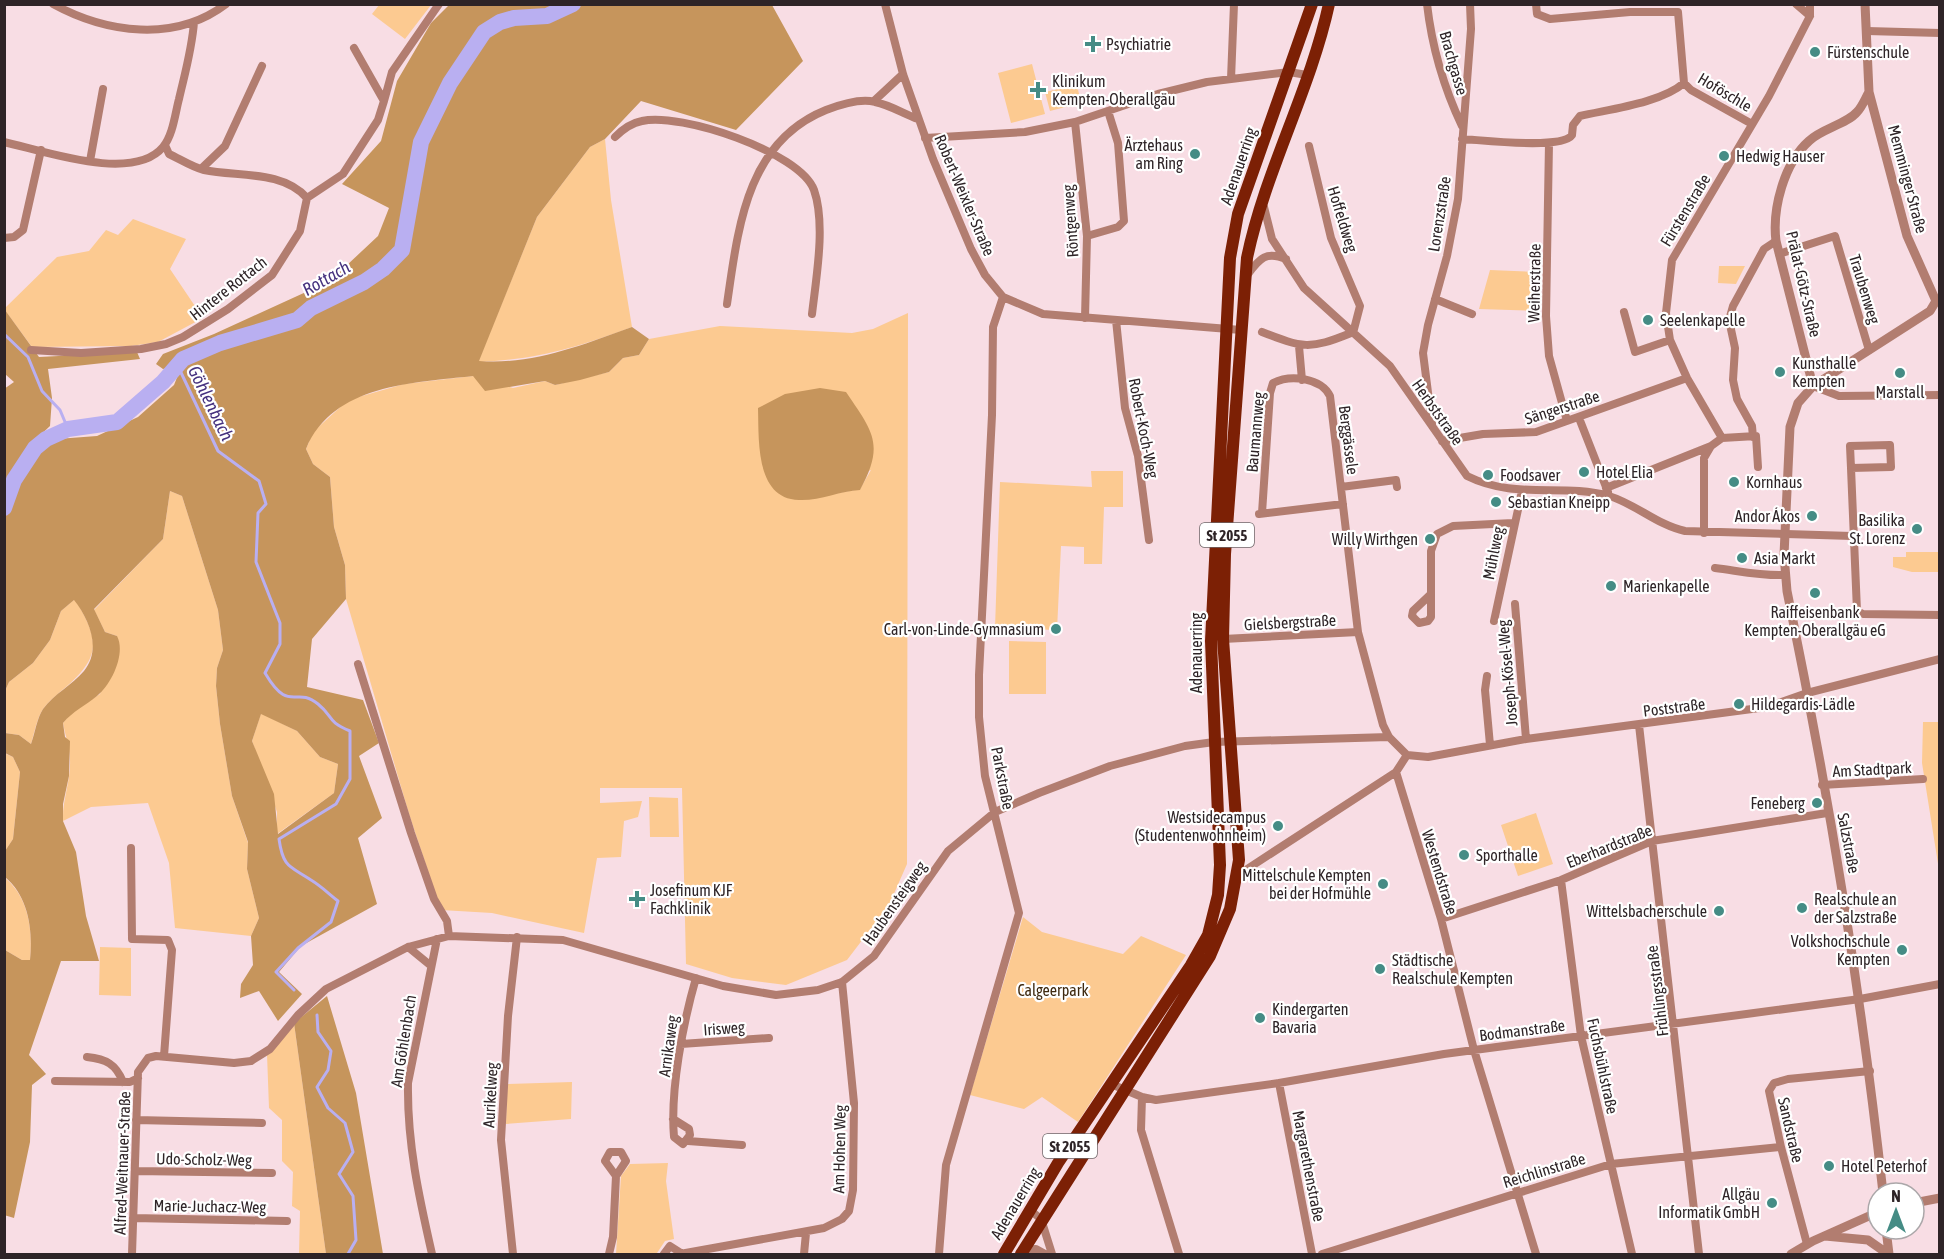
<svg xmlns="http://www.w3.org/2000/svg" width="1944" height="1259" font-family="'Asap Condensed',sans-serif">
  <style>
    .green { fill: #fcca91; fill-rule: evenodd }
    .forest { fill: #c6955c; fill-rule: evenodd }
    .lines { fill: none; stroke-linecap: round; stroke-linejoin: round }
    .stream { stroke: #b9aff1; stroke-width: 3 }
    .river { stroke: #b9aff1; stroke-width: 16 }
    .minor { stroke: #b27d70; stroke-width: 8 }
    .tertiary { stroke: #b27d70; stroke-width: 9 }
    .primary { stroke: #7c2005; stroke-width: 12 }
    .poi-dot { fill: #458c85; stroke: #fff; stroke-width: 2 }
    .labels { text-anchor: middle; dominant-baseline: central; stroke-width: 4.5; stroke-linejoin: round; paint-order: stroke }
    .shield { fill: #fff; stroke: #6d6668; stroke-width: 1.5 }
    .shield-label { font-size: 15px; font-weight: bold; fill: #2e2427 }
    .poi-label { font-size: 16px; fill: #2e2427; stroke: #fff; text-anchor: start }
    .street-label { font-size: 16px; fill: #2e2427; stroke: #fff }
    .park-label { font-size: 16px; fill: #3f2a10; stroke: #fff }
    .water-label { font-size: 18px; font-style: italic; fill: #46327f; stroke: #fff }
  </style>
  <rect width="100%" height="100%" fill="#f8dde4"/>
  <path class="green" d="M379,5V4L431,5L405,39L372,14Z
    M1032,64L1045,114L1011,123L998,73Z
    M1077,85L1081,103L1050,111L1045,92Z
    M605,139L611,200L632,327C575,348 540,359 478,362L537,217L590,147Z
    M133,219L186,239L170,269L203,318L158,342L131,346L32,347L4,309L57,257L89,251L106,230L118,235Z
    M1719,266H1745L1736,284L1718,283Z
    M1490,270L1538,272L1537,311L1479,309Z
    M908,313L907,864L889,905L847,960L786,985L732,978L686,964L682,788H600V803L642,801L638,817L624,821L621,857L597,858L584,933L492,913L441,910L409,814L346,599L345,565L334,527L330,477L313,464L306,449L313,432L348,400L404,384L473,376L513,388L545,381L555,385L609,372L623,358L639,355L649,339L720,326L852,333L873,329ZM871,470L860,489L799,500Z
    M1091,471H1123V507H1104L1102,564H1084V547L1061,546L1057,630L995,628L1000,482L1092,487Z
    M170,491L182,496L218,610L223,650L217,668L216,686L220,724L232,796L248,843L247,869L259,918L251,936L175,928L169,863L148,803L91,807L63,821C62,800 71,781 70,760C70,748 65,735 63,723L71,713L100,694L117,636L105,632L94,610L163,539Z
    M1906,552H1939V572H1912L1893,567V557H1906Z
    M75,599C98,638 103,655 66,687C59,693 49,701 43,709C37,718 34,734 31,744L19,735L5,733V691L9,682L33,663L50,640L61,611Z
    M1009,641L1046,642V694H1009Z
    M261,713L297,731L320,757L338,764L334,793L277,834V812L252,741Z
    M1923,722H1939V870L1922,763Z
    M4,753L13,757L20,772L13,839L5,851Z
    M649,797L678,798L679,837H650Z
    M1536,813L1553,864L1518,876L1501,825Z
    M4,877C29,897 33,931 30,960H22L5,950Z
    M1023,917L1042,932L1123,954L1141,936L1186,955L1078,1122L1042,1097L1024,1109L970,1095Z
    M100,947L131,948V996L99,995Z
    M294,1023L326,1254H299L300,1211L292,1206L293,1172L282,1161V1120L269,1108L267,1054Z
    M572,1082L571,1119L506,1124L507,1084Z
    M668,1163L666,1181L674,1239L665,1241L657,1253L650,1254H616L621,1176L630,1164Z"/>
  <path class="forest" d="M449,5H772L803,61L736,130L641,101L605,139L590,147L537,217L479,361C533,365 582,345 632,327L649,339L639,355L623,358L609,372L580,380L555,385L545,381L485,391L473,376C413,383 333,384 306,449L313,464L330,477L334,527L345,565L346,599L312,639L307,687L363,700L379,743L359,756L382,818L358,838L377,904L301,946L279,972L302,994L278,1021L259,991L240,998L241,984L253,965L251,936L259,918L247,869L248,842L232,796L220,724L216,686L217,668L223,650L218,610L182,496L170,491L163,539L94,609L105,632L117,636C126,653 112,684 97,696C85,706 73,711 63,723L65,737L70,741L69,776L63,804V821L76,852L86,916L99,961H61L29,1055L46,1074L32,1085L30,1142L14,1218L4,1215L5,950L22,960H30C33,931 29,897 5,877V851L13,839L20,772L13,757L5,753V733L19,735L31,744C35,733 37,718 43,709C54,694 72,685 84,671C102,649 89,619 74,600L61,611L50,640L33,663L9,682L5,691L4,389L14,382L5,374V310L39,357L137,352L140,359L48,369L52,398L50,426L31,444L42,446L57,439L97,436L138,417L174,385L182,365L163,369L156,364L163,354L214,334L330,281L378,236L389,208L342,184L381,141L397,81L431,23ZM261,714L297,731L320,757L338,764L334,793L278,834L274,794L252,741Z
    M820,388L846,392C873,432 885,444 860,490C840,491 819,501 799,500C755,499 759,440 758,408L785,394Z
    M327,996L356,1093L383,1254H326L294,1023Z"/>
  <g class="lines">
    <path class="stream" d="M4,334L28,357L42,391L60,410L68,429
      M177,364L218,451L259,481L266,504L258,513L256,562L280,623V644L265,673C290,715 295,685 318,704C334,717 326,721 350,731V779L336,804L279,839C283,868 290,866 311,880C321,886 329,894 338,901L331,922L298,948L276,972L294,990
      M317,1015L318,1032L331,1051L328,1070L317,1087L328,1108L345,1123L353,1152L339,1174L353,1196L356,1240L348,1254"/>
    <path class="river" d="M4,508L14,480L35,448L46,439L68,429L117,422L163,382L183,359L220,343L297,320L311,308L364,282L383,269L402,250L421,142L450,83L484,32L500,22L514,18L547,16L573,4"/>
    <path class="minor" d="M53,4C106,33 175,43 226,4
      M885,4L903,74L933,159L971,249L985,275L1003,297L1043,314L1241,330
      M1427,4C1432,48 1443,86 1462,126
      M1536,4L1537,14L1550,19L1630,12H1678L1684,83L1691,90L1752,124
      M1796,4L1810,16
      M1867,31L1940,33
      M1231,79L1234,4
      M384,101L392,72L439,4
      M874,101L903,74
      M1075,122L1087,236L1085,318
      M615,137C623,129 631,123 642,121C680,112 800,152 814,190C826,224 816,279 812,314
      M925,138L1025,132L1075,122L1158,94L1207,82L1289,72L1307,75
      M1462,139C1482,140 1562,150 1572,135L1573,125L1580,116C1610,109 1661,103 1684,83
      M4,142C44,151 133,183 163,147C173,135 175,114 179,99C185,73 192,49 194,22
      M1549,143L1546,316L1549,356L1567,421
      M165,145L169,154C180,159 192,167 204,170C238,177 282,170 307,198
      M1309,146L1331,238L1360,306L1353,333
      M90,161L103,89
      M201,169L225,146L262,66
      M1264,207L1272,239L1304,288L1390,366L1467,476C1515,500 1562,483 1609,496C1636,504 1657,525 1685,531L1852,536
      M1087,236L1118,227L1124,221L1118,143L1108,111
      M4,238L14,237L23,230L41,150
      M1779,254L1835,236L1869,350
      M1248,274C1260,258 1266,251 1286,259
      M1435,299L1472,314
      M727,304C738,229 746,142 826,110C839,105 861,98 875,102C890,105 904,114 918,119
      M1624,312L1635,352L1670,340
      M1116,320L1125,408L1138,456L1149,540
      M1262,332C1303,348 1309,350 1351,333
      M1299,346L1302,380
      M31,350L81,353L141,349L166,344L183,337L228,309L272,275L300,231L307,198L343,174L378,120L384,101L354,48
      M1813,386L1839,396L1940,395
      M1579,418L1608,492
      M1432,424L1423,353L1428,325L1447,256L1458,199L1471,29L1470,4
      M1753,437L1752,426L1737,399L1733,380L1735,348L1729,320L1733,306L1764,249L1776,241
      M1722,438L1687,378L1670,340L1666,313L1672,260L1769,96L1810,16V4
      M1722,438L1756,436L1758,467
      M1442,441L1483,434L1536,432L1687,378
      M1851,468L1850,446L1890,445L1891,467L1851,468L1857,611L1863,614L1940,615
      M1341,487L1396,480L1397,487
      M1606,488L1711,446
      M1262,513L1270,393L1273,383C1291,374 1321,378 1330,396L1358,632L1383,725L1389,737L1407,755
      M1259,514L1343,504
      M1704,533V458L1711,446L1722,438
      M1715,568C1739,571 1761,576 1784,575
      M1430,595L1413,611L1412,616L1419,623L1428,621L1431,617V551L1437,534L1453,526L1513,523
      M1515,604L1526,739
      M1494,621L1522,491
      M1223,639L1358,632
      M358,664L411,833L434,899L447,921L449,936
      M1487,676L1485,690L1490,745
      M1639,725L1699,1254
      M1407,755L1428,757L1526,739L1767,707L1807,693L1940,659
      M1396,772L1441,919L1474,1050L1536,1254
      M1822,785L1923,779
      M131,848L132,939L168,940L172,950L164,1056
      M1238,875L1396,772L1407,755
      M1561,880L1581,1036L1632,1254
      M1441,919L1561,880L1652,841L1827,813
      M408,947L430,965
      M681,1044L769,1038
      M87,1057C106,1059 116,1064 123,1082
      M55,1081L130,1082L138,1078
      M1279,1083L1312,1254
      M1111,1084L1142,1097L1156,1100L1279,1083L1444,1054L1860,999L1940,984
      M1142,1097L1141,1130L1179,1254
      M673,1119L689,1129L690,1135L683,1144L674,1137C670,1090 683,1023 696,978
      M136,1120L262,1123
      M688,1141L742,1145
      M135,1171L272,1173
      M1030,1210L1041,1219L1052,1254
      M133,1218L287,1221
      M1807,1244L1781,1147L1769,1091L1774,1083L1788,1079L1870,1071
      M1023,1250L1036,1249L1045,1254
      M132,1254L138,1072L148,1058L156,1056L234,1063L251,1061L270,1049L298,1015L326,989L408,947L449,936L563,940L723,986L776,995L818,990L842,982L874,956L948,851L995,812L1039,793L1110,766L1185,746L1214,742L1389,737
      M432,1254C419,1197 407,1143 408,1083L437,939
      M513,1254L501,1140L508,1016L517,937
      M609,1254L613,1237L616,1176L626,1161L621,1152H610L605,1161L616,1176
      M664,1254L670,1246L681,1253
      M680,1254L824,1228L842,1219L849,1211L853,1190L854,1103L842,982
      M804,1254L806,1233
      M939,1254L946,1165L1019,913L985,776L979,717V675L992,415L993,327L1003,297
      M1322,1254L1611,1164L1781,1147"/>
    <path class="tertiary" d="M1865,4L1869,92L1907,236L1936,301L1930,311L1813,386L1798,403L1790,427L1784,555L1787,591C1828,790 1861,991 1883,1193
      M1813,386L1776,241C1772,209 1784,163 1809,141C1821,129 1847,124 1857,112C1862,107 1865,99 1869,92
      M1914,1203L1940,1198
      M1886,1229L1889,1254
      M1825,1236L1868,1240L1888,1254
      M1791,1254L1813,1241L1878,1212"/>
    <path class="primary" d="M1004,1254L1058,1163L1191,965L1208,935L1218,895L1220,865L1211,641L1230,258L1238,214L1312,4
      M1021,1254L1210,956L1230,909L1239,860L1223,639L1225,554L1247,258C1265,171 1310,91 1329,4"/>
  </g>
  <g class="poi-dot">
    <path d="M1090 35h6v6h6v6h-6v6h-6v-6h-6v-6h6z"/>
    <circle cx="1815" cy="52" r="6"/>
    <path d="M1035 81h6v6h6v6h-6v6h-6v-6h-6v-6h6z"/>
    <circle cx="1195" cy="154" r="6"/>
    <circle cx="1724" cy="156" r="6"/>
    <circle cx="1648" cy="320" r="6"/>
    <circle cx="1780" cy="372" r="6"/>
    <circle cx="1900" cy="373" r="6"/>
    <circle cx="1584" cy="472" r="6"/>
    <circle cx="1488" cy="475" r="6"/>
    <circle cx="1734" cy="482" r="6"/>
    <circle cx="1496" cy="502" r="6"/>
    <circle cx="1812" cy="516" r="6"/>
    <circle cx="1917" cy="529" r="6"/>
    <circle cx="1430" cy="539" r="6"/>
    <circle cx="1742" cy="558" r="6"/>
    <circle cx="1611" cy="586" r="6"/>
    <circle cx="1815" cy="593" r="6"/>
    <circle cx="1056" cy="629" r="6"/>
    <circle cx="1739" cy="704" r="6"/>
    <circle cx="1817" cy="803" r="6"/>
    <circle cx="1278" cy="826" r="6"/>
    <circle cx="1464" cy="855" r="6"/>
    <circle cx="1383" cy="884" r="6"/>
    <path d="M634 890h6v6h6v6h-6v6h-6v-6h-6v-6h6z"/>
    <circle cx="1802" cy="908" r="6"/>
    <circle cx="1719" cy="911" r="6"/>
    <circle cx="1902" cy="950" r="6"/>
    <circle cx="1380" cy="969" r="6"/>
    <circle cx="1260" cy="1018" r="6"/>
    <circle cx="1829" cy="1166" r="6"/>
    <circle cx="1772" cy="1203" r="6"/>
  </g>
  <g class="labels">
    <g class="shield">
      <rect x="1200" y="523" width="54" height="24" rx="4.5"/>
      <rect x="1043" y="1134" width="54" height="24" rx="4.5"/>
    </g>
    <g class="shield-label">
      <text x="1227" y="535">St 2055</text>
      <text x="1070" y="1146">St 2055</text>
    </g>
    <g class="poi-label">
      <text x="1106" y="44">Psychiatrie</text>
      <text x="1827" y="52">Fürstenschule</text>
      <text x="1052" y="81">Klinikum<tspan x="1052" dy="18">Kempten-Oberallgäu</tspan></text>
      <text x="1183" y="145" text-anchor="end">Ärztehaus<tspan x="1183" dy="18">am Ring</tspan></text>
      <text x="1736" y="156">Hedwig Hauser</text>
      <text x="1660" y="320">Seelenkapelle</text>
      <text x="1792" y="363">Kunsthalle<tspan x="1792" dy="18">Kempten</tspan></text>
      <text x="1900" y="392" text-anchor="middle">Marstall</text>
      <text x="1596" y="472">Hotel Elia</text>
      <text x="1500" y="475">Foodsaver</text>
      <text x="1746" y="482">Kornhaus</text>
      <text x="1508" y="502">Sebastian Kneipp</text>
      <text x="1800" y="516" text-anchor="end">Andor Ákos</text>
      <text x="1905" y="520" text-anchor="end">Basilika<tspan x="1905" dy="18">St. Lorenz</tspan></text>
      <text x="1418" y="539" text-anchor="end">Willy Wirthgen</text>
      <text x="1754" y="558">Asia Markt</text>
      <text x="1623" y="586">Marienkapelle</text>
      <text x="1815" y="612" text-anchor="middle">Raiffeisenbank<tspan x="1815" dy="18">Kempten-Oberallgäu eG</tspan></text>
      <text x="1044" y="629" text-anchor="end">Carl-von-Linde-Gymnasium</text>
      <text x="1751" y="704">Hildegardis-Lädle</text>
      <text x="1805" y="803" text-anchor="end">Feneberg</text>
      <text x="1266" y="817" text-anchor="end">Westsidecampus<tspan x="1266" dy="18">(Studentenwohnheim)</tspan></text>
      <text x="1476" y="855">Sporthalle</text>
      <text x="1371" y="875" text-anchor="end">Mittelschule Kempten<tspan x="1371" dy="18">bei der Hofmühle</tspan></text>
      <text x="650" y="890">Josefinum KJF<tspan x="650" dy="18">Fachklinik</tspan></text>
      <text x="1814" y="899">Realschule an<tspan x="1814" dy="18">der Salzstraße</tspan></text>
      <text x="1707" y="911" text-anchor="end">Wittelsbacherschule</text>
      <text x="1890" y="941" text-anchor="end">Volkshochschule<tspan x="1890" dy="18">Kempten</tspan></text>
      <text x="1392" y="960">Städtische<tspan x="1392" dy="18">Realschule Kempten</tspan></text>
      <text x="1272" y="1009">Kindergarten<tspan x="1272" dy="18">Bavaria</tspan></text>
      <text x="1841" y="1166">Hotel Peterhof</text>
      <text x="1760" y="1194" text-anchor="end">Allgäu<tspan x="1760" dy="18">Informatik GmbH</tspan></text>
    </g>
    <g class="street-label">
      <text transform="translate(1454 63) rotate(74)">Brachgasse</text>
      <text transform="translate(1725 92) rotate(31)">Hoföschle</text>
      <text transform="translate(1238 166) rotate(-71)">Adenauerring</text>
      <text transform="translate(1908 179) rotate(75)">Memminger Straße</text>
      <text transform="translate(965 195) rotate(67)">Robert-Weixler-Straße</text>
      <text transform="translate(1685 210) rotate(-59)">Fürstenstraße</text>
      <text transform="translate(1439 214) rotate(-81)">Lorenzstraße</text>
      <text transform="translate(1343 219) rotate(73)">Hoffeldweg</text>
      <text transform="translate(1070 221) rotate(-94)">Röntgenweg</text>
      <text transform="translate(1534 283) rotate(-89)">Weiherstraße</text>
      <text transform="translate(1804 284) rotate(77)">Prälat-Götz-Straße</text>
      <text transform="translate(228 288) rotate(-38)">Hintere Rottach</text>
      <text transform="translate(1865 289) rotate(73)">Traubenweg</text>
      <text transform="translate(1562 407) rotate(-18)">Sängerstraße</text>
      <text transform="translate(1438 412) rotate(55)">Herbststraße</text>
      <text transform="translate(1144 428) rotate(79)">Robert-Koch-Weg</text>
      <text transform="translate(1255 432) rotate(-85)">Baumannweg</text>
      <text transform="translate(1349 440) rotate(83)">Berggässele</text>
      <text transform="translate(1493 553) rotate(-79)">Mühlweg</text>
      <text transform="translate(1290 622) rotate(-3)">Gielsbergstraße</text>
      <text transform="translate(1196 653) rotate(-90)">Adenauerring</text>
      <text transform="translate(1507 673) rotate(-95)">Joseph-Kösel-Weg</text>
      <text transform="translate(1674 707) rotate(-7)">Poststraße</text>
      <text transform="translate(1872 769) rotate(-3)">Am Stadtpark</text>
      <text transform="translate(1003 778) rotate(79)">Parkstraße</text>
      <text transform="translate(1849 843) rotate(79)">Salzstraße</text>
      <text transform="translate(1609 846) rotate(-22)">Eberhardstraße</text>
      <text transform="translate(1440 872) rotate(73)">Westendstraße</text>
      <text transform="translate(894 903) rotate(-55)">Haubensteigweg</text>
      <text transform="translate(1657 991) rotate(-97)">Frühlingsstraße</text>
      <text transform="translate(724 1028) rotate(-4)">Irisweg</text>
      <text transform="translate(1522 1030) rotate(-7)">Bodmanstraße</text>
      <text transform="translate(403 1041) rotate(-81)">Am Göhlenbach</text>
      <text transform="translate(668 1046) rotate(-82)">Arnikaweg</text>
      <text transform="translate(1603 1066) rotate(78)">Fuchsbühlstraße</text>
      <text transform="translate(490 1095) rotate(-87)">Aurikelweg</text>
      <text transform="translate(1791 1130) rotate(77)">Sandstraße</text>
      <text transform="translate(839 1149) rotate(-89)">Am Hohen Weg</text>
      <text transform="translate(204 1159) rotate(1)">Udo-Scholz-Weg</text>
      <text transform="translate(122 1163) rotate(-88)">Alfred-Weitnauer-Straße</text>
      <text transform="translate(1309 1166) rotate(79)">Margarethenstraße</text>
      <text transform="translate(1544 1170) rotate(-17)">Reichlinstraße</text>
      <text transform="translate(1015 1203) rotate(-59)">Adenauerring</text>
      <text transform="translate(210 1206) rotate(1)">Marie-Juchacz-Weg</text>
    </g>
    <g class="park-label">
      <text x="1053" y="990">Calgeerpark</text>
    </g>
    <g class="water-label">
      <text transform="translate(326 278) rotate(-30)">Rottach</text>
      <text transform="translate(211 403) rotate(64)">Göhlenbach</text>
    </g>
  </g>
  <rect width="1944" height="1259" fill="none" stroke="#2e2427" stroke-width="12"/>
  <g transform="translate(1896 1211)"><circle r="28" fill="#ffffff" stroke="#aba7a9" stroke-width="1.5"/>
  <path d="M0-4.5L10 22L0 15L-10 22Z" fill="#458c85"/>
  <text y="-9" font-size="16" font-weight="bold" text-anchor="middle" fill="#2e2427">N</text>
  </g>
</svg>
